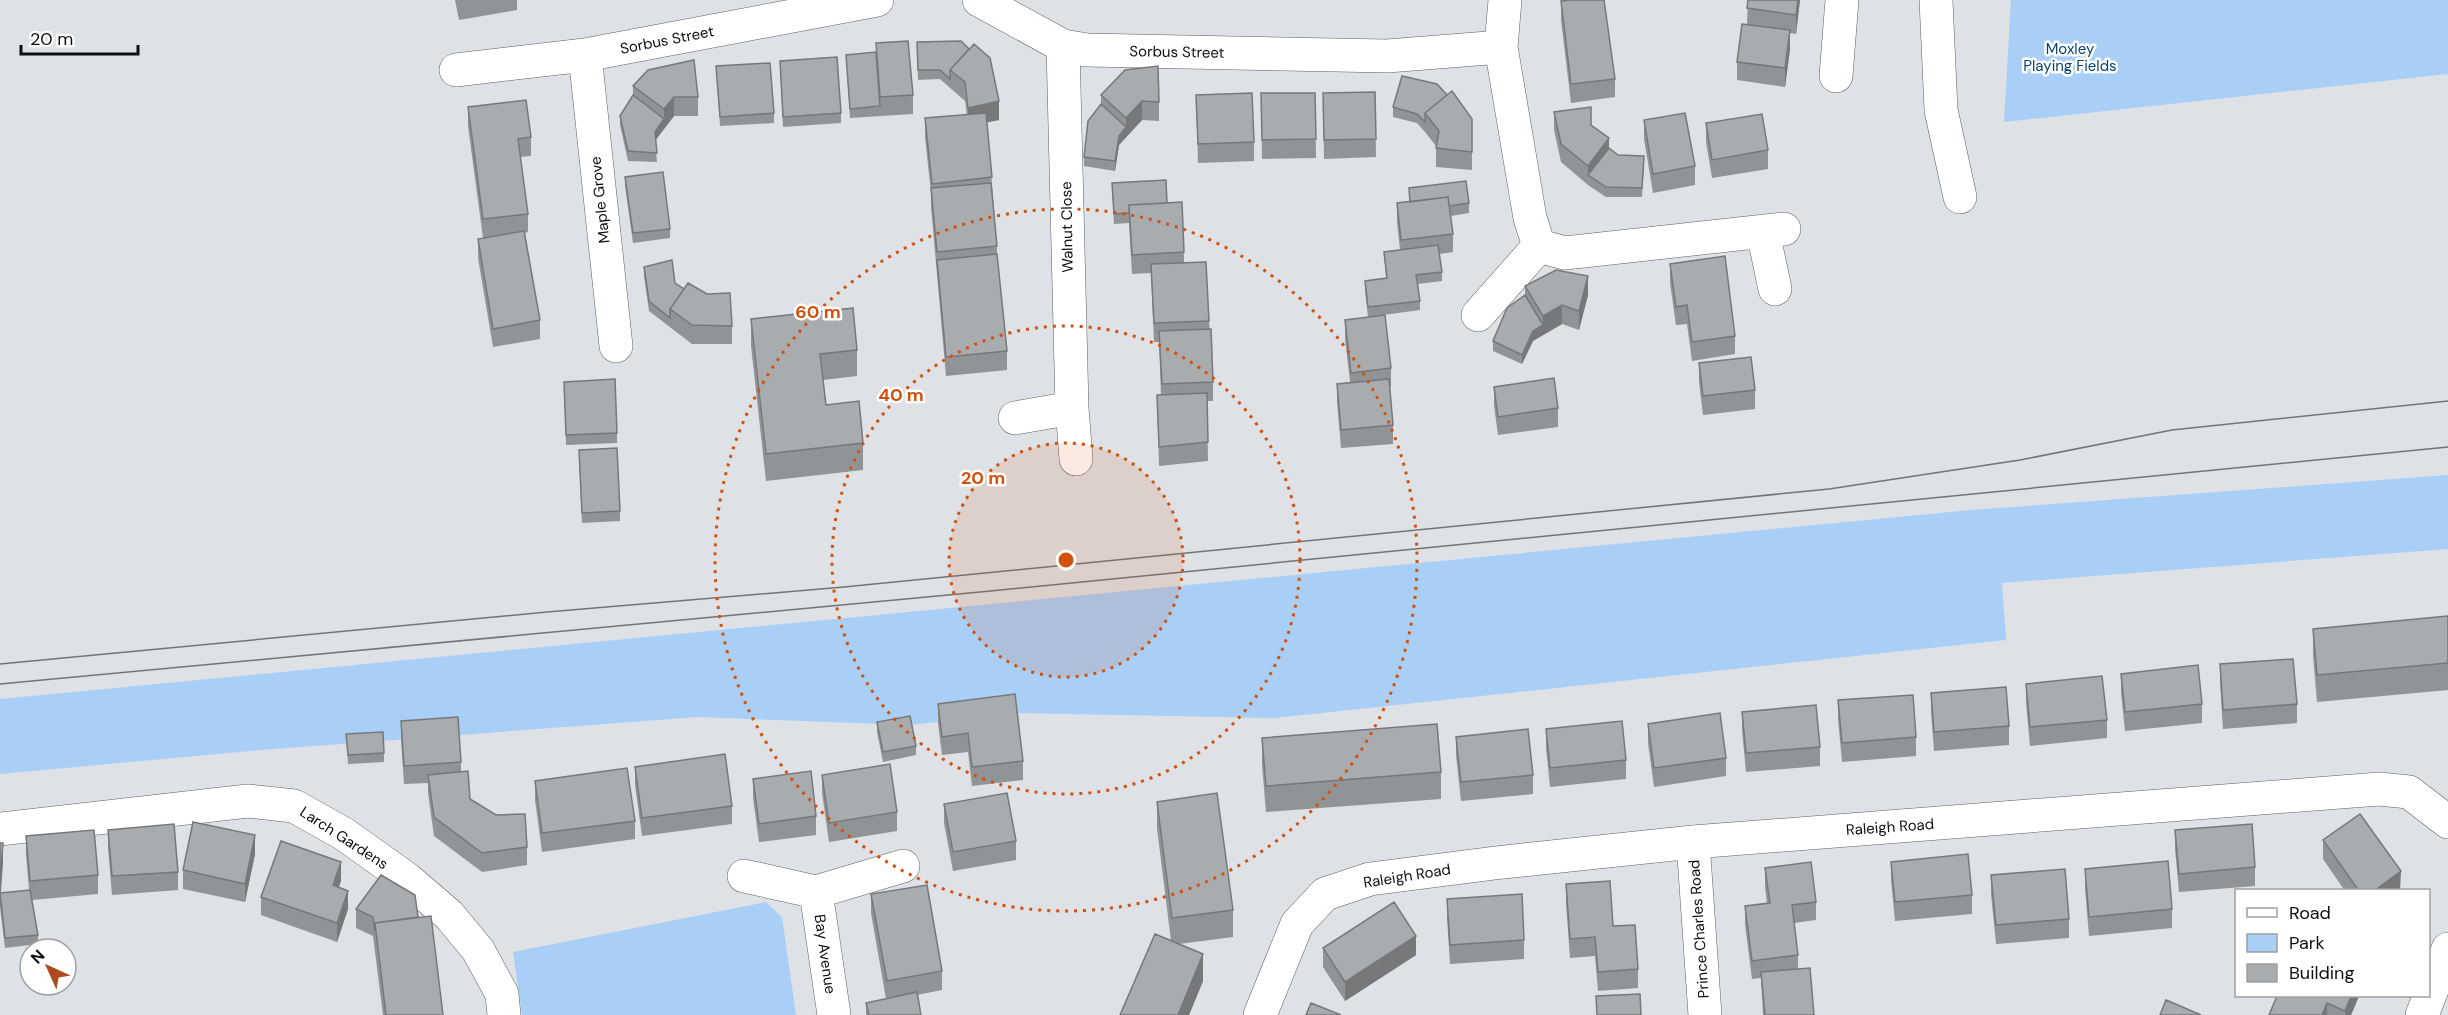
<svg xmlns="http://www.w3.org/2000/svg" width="2448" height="1015" font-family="'DM Sans',sans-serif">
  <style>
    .green { fill: #aacff7 }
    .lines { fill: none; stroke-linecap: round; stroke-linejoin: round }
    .minor-casing { stroke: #5c5f62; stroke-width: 34 }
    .minor { stroke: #fff; stroke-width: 33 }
    .tram { stroke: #727476; stroke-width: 1.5 }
    .wall { fill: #919496 }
    .shaded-wall { fill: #76787a }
    .building { fill: #a9acaf; stroke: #76787a; stroke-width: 1.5 }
    .ring { fill: none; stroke: #d2520c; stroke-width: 3; stroke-dasharray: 3 6 }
    .labels { text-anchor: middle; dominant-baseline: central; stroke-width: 5; stroke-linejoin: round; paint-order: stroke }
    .street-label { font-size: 15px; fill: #0d0e0f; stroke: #fff }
    .park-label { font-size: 15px; fill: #084375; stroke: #fff }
    .centre { fill: #d2520c; stroke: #fff; stroke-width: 3 }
    .ring-label { font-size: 18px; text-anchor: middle; font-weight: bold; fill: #d2520c; stroke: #fff; stroke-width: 5; stroke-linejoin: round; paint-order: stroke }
  </style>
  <rect width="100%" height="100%" fill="#dee1e5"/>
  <path class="green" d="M2011,0H2448V74L2004,122Z
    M2448,475V549L2002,583L2006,640L1275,718L1015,713L910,725L698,717L261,750L0,774V699L1971,510Z
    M766,902L782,917L796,1015H522L513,952Z"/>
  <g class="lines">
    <defs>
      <path id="minor" d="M979,0L1063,46L1087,50L1387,56L1501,47L1530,218L1539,246L1565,253L1784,229
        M1936,0L1941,110L1960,197
        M1063,46L1072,408L1076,459
        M1501,47L1505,0
        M585,55L616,346
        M456,70L585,55L877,0
        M1836,76L1842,0
        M1763,232L1775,289
        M1478,315L1539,246
        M1015,418L1072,408
        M0,829L248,801L294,806L344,834L407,879L449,915L478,950L502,994L504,1015
        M1693,842L1705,1015
        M744,876L816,892L903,866
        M816,892L834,1015
        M1260,1015L1297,924L1325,894L1370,879L1495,863L1693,842L2379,789L2409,792L2448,822
        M2422,1015L2448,949"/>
    </defs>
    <use href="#minor" class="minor-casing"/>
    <use href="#minor" class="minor"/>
    <path class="tram" d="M0,664L547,612L844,587L1829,489L2020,460L2172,430L2448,401
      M0,684L980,592L2448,447"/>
  </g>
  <path class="wall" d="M455,0H517V10L459,20Z
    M1748,0H1800L1796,34L1790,33V49L1785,87L1737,80V62L1747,24Z
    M1561,1L1615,79V97L1571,103L1561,20Z
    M961,41L999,120L987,122L997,246V256L1007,351V370L946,376L931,207V193L925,137V118L967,115L965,101L940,79L918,80L917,42Z
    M876,43L913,95V114L850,118L846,55L876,53Z
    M780,61L841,113V123L783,127Z
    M716,66L774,113V123L720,126Z
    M633,86L698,97V116H674L655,140L657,162L628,161L620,125V116L633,95Z
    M1375,92L1376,157L1324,159L1323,93Z
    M1261,93H1315L1316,158L1262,159Z
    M1101,95L1159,102V121L1142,120L1119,145L1115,171L1084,166V157L1101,104Z
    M1196,95L1254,142V161L1198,163Z
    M1447,95L1472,119V170L1436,167V146L1425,132L1417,123L1393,117V107Z
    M468,107L531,137V156L520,157L528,214V232L525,233L540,320V339L493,347L478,258V239L483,238L468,126Z
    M1554,112L1591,125L1609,148L1618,155L1644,165L1642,197H1606L1588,185L1561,162L1554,130Z
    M1644,120L1695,166V185L1653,193L1644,139Z
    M1706,123L1768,150V169L1712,178L1706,142Z
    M625,177L670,229V238L633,243L625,186Z
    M1112,183L1167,203L1184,252V263L1209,321L1213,382V401H1207L1208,461L1159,466L1157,395H1161L1159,342H1154L1151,273L1132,274L1129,223L1114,224Z
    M1409,188L1469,203V213L1451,216L1453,234V252L1439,254L1442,272V281L1418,284L1420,301V310L1368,317L1365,291V281L1386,278L1384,252L1400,250L1397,222V203L1409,202Z
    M1670,264L1735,336V354L1692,361L1687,324L1676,325L1670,283Z
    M644,267L675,283L732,326V344H692L649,311L644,276Z
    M1525,286L1588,295L1579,330L1562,324L1543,335L1533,341L1522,364L1493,351V341L1525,295Z
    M751,319L857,350V376L823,380L826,405L863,443V470L766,481L751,346Z
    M1345,320L1391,368V387H1390L1393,425V444L1341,448L1337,402V384L1350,382L1345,339Z
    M1699,363L1755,390V409L1703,415L1699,382Z
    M564,382L617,433V443L566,445Z
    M1494,387L1558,408V427L1498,435L1494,406Z
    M579,459L620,511V521L582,523Z
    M2448,616V690L2317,702L2313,655V629Z
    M2220,664L2297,704V723L2223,729L2220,683Z
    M2121,674L2202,704V723L2125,731L2121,693Z
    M2026,684L2107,720V738L2030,746L2026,703Z
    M1931,693L2009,726V745L1934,751L1931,712Z
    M1838,700L1916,737V756L1842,762L1838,719Z
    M938,704L1023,761V780L972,786L968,752L942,755L938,723Z
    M1742,712L1820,747V766L1746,772L1742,730Z
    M401,721L461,762V771L470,799L527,847V865L482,872L434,836L428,793V783L404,784L401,739Z
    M877,722L916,746V755L883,762L877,732Z
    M1648,724L1726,758V776L1654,787L1648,743Z
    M1546,729L1626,760V779L1550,787L1546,748Z
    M346,734L384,753V762L348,764Z
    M1456,737L1533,775V794L1461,801L1456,755Z
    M1262,738L1441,772V799L1266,812L1262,765Z
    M635,767L732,806V824L642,836L635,785Z
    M822,775L897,812V831L829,842L822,793Z
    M753,779L816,816V835L759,842L753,798Z
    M535,781L635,821V839L542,852L535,800Z
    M1157,802L1233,910V937L1179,944L1203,981L1189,1015H1120L1171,941L1157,828Z
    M944,804L1016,841V860L953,871L944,823Z
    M108,830L178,872V890L112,895L108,848Z
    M2175,830L2255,867V886L2179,892L2175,849Z
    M26,836L98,875V894L32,900L38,935V944L5,948L0,907V843L3,861L1,893L29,890L26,855Z
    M2323,840L2401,890L2345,891L2323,859Z
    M255,854L245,902L183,889V870Z
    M1891,862L1972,895V914L1895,921L1891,880Z
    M1765,868L1816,902V920L1794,923L1798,955V969L1814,1015H1763L1761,978L1752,979L1745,924V906L1767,903L1765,887Z
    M2085,869L2172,909V928L2089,936L2085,888Z
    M1991,875L2069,919V938L1996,944L1991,894Z
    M341,881L338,887L348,909L337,942L261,915V897Z
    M1566,884L1613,926L1638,969V988L1598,991L1595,956L1570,958L1566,903Z
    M871,894L942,971V990L917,995L921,1015H866V1003L886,999L871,913Z
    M1447,899L1524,940V959L1450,964L1447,918Z
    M356,909L418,917L443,1015H383L373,936L356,928Z
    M1323,948L1416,955L1345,1001L1323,967Z
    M2277,996H2359L2351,1015H2269Z"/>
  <path class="shaded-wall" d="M1798,0H1800L1796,34V15Z
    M1790,30V49L1785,87V68Z
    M674,97V116L655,141V132L664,119V109Z
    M999,101V120L968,126V108Z
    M1142,101V120L1119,145L1115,171V161L1119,136L1126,127V118Z
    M1609,138V157L1588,175V166Z
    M1588,276V295L1579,330V311Z
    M1562,305V324L1533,341L1522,364V355L1533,331L1543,325V316Z
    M255,835V854L245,902V884Z
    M3,843V861L0,898V880Z
    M341,862V881L333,904V885Z
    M2401,871L2400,891H2374Z
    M348,891V909L337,942V923Z
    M1416,936V955L1345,1001V982Z
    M1203,954V981L1189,1015H1178Z
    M2351,996H2359L2351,1015H2345V1011Z
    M2327,1003V1015H2322Z"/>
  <path class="building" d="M1571,0H1604L1615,79L1571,84L1561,1Z
    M1748,0H1798L1796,15L1747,8Z
    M1742,24L1790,30L1785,68L1737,62Z
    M908,41L913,95L880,97L876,43Z
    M961,41L969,49L950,70V79L940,70H918L917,42Z
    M974,44L990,58L999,101L968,108L965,82L950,70Z
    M876,52L880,106L850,109L846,55Z
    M837,57L841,113L783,117L780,61Z
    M694,60L698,97H674L664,109L633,86L648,70Z
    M770,63L774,113L720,117L716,66Z
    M1158,66L1159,102L1142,101L1126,118L1101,95L1125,70Z
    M1402,76L1437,84L1447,95L1425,113V122L1417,114L1393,107Z
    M1452,91L1472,119V152L1436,148L1439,131L1425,113Z
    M1375,92L1376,139L1324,140L1323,93Z
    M1252,93L1254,142L1198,144L1196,95Z
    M1261,93H1315L1316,139L1262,140Z
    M633,95L664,119L655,132L657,153L628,151L620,116Z
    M526,100L531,137L518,139L528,214L483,219L468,107Z
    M1101,104L1126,127L1119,136L1115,161L1084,157L1088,121Z
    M1591,107V125L1609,138L1588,166L1561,144L1554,112Z
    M986,113L992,177L932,184L925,118Z
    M1685,113L1695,166L1653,174L1644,120Z
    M1762,114L1768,150L1712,160L1706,123Z
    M1609,148L1618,155L1644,156L1642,188L1606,187L1588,175Z
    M663,172L670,229L633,233L625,177Z
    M1166,180L1167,203L1129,205V213L1114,214L1112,183Z
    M1466,181L1469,203L1449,206L1448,197L1410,202L1409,188Z
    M991,183L997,246L937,252L931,188Z
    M1448,197L1453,234L1401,240L1397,203Z
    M1182,202L1184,252L1132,255L1129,205Z
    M524,231L540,320L493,329L478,239Z
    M1438,245L1442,272L1416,275L1420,301L1368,307L1365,281L1387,278L1384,252Z
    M997,254L1007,351L946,357L937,260Z
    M1725,256L1735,336L1692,342L1687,305L1676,307L1670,264Z
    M672,260L675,283L684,289L670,309V318L649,301L644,267Z
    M1206,262L1209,321L1154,323L1151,264Z
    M1556,270L1588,276L1579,311L1562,305L1543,316L1525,286Z
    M688,283L707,294L730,293L732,326L692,325L670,309Z
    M1525,295L1543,325L1533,331L1522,355L1493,341L1507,308Z
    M853,308L857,350L820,354L826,405L859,401L863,443L766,454L751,319Z
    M1385,315L1391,368L1351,373L1345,320Z
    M1211,329L1213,382L1162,384L1159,331Z
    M1751,357L1755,390L1703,396L1699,363Z
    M1554,378L1558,408L1498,417L1494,387Z
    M615,379L617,433L566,435L564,382Z
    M1389,379L1393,425L1341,430L1337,384Z
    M1207,393L1208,442L1159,447L1157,395Z
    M617,448L620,511L582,513L579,450Z
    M2448,616V663L2317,675L2313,629Z
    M2293,659L2297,704L2223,710L2220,664Z
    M2198,665L2202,704L2125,712L2121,674Z
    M2102,676L2107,720L2030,727L2026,684Z
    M2006,687L2009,726L1934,732L1931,693Z
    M1015,694L1023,761L972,767L968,733L942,737L938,704Z
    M1913,695L1916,737L1842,743L1838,700Z
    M1816,705L1820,747L1746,753L1742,712Z
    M1720,713L1726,758L1654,768L1648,724Z
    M910,716L916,746L883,752L877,722Z
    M458,717L461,762L404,766L401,721Z
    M1622,721L1626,760L1550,768L1546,729Z
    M1437,724L1441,772L1266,786L1262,738Z
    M1528,729L1533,775L1461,782L1456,737Z
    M383,732L384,753L348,755L346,734Z
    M725,754L732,806L642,818L635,767Z
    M890,764L897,812L829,823L822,775Z
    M627,768L635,821L542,833L535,781Z
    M468,771L470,799L496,815L525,814L527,847L482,853L434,817L428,775Z
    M811,771L816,816L759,824L753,779Z
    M1007,793L1016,841L953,852L944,804Z
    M1217,793L1233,910L1172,918L1157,802Z
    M2360,814L2401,871L2374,891H2359L2323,840Z
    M193,822L255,835L245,884L183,870Z
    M174,824L178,872L112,876L108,830Z
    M2252,824L2255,867L2179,874L2175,830Z
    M94,830L98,875L30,881L26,836Z
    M281,841L341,862L333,885L348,891L337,923L261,897Z
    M0,843H3L0,880Z
    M1968,854L1972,895L1895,902L1891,862Z
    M2168,861L2172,909L2089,917L2085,869Z
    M1811,862L1816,902L1792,905L1798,955L1752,961L1745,906L1770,903L1765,868Z
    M2065,869L2069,919L1996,925L1991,875Z
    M381,875L415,895L418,917L375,923V931L373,917L356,909Z
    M1610,881L1613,926L1635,925L1638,969L1598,972L1595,937L1570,939L1566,884Z
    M927,885L942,971L887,981L871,894Z
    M30,890L38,935L5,938L0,893Z
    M1522,894L1524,940L1450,945L1447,899Z
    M1394,902L1416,936L1345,982L1323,948Z
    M431,916L443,1015H386L375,923Z
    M1155,934L1203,954L1178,1015H1120Z
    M1810,968L1814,1015H1765L1761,972Z
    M917,992L921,1015H869L866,1003Z
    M1640,994L1641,1015H1597L1596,996Z
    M2277,996H2351L2345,1011L2327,1003L2322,1015H2269Z
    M2166,1000L2201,1015H2160Z
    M1311,1003L1341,1015H1306Z"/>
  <circle cx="1066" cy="560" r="117" fill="#d2520c" fill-opacity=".12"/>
  <g class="ring">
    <circle cx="1066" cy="560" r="117"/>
    <circle cx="1066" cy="560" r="234"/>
    <circle cx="1066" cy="560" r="351"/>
  </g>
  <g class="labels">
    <g class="street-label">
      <text transform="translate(667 40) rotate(-11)">Sorbus Street</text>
      <text transform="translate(1177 52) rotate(1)">Sorbus Street</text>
      <text transform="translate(600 200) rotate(-96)">Maple Grove</text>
      <text transform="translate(1067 227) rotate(-91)">Walnut Close</text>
      <text transform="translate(1890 827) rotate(-4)">Raleigh Road</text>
      <text transform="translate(344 838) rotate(33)">Larch Gardens</text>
      <text transform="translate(1407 876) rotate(-9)">Raleigh Road</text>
      <text transform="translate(1699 929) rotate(-94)">Prince Charles Road</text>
      <text transform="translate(825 954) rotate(82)">Bay Avenue</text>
    </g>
    <g class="park-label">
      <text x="2070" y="49">Moxley<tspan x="2070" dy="17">Playing Fields</tspan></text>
    </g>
  </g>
  <circle cx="1066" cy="560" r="9" class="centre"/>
  <g class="ring-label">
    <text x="818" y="318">60 m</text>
    <text x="901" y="401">40 m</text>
    <text x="983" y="484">20 m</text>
  </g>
  <rect x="2235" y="889" width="195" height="108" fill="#ffffff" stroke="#9e9f9f" stroke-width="1.5"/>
  <rect x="2247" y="908" width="30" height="9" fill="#ffffff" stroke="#9e9f9f" stroke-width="1.5"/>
  <text x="2289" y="919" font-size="18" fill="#0d0e0f">Road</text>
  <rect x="2247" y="934" width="30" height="18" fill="#aacff7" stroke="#9e9f9f" stroke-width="1.5"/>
  <text x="2289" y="949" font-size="18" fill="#0d0e0f">Park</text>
  <rect x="2247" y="964" width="30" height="18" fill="#a9acaf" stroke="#9e9f9f" stroke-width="1.5"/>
  <text x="2289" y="979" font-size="18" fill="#0d0e0f">Building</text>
  <g transform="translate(48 967) rotate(315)"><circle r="28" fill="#ffffff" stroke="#9e9f9f" stroke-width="1.5"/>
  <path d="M0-4.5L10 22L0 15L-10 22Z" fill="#af4920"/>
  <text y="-9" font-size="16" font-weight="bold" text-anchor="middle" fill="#0d0e0f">N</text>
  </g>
  <path d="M21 45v9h117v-9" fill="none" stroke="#0d0e0f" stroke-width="3"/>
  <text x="30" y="45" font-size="18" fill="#0d0e0f" stroke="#ffffff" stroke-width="4.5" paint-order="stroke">20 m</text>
</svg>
